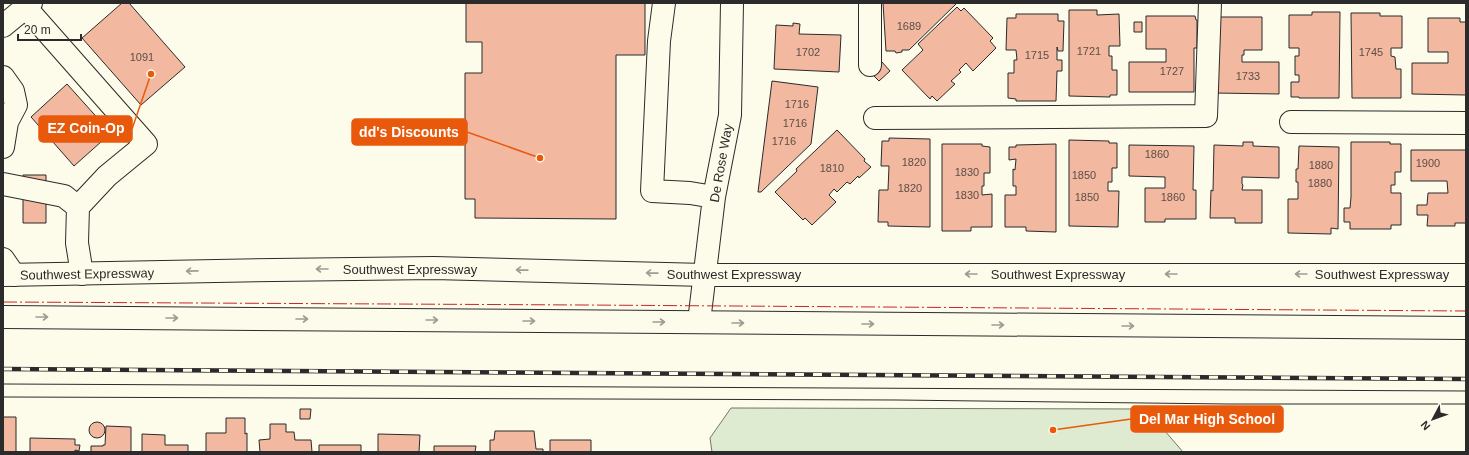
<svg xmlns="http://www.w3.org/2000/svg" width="1469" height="455" font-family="Arial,sans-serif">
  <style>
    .green { fill: #deebd1; stroke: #74746e }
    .building { fill: #f2b8a0; stroke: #2b2b2b }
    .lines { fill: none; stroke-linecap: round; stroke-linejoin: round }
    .minor-casing { stroke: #2b2b2b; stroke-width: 24 }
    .major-casing { stroke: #2b2b2b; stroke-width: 24 }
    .minor { stroke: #fdfbea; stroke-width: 22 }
    .major { stroke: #fdfbea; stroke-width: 22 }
    .tram { stroke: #2b2b2b; stroke-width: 1 }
    .rail-casing { stroke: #2b2b2b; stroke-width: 4.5 }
    .rail { stroke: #fdfbea; stroke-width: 3; stroke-dasharray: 9; stroke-linecap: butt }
    .power { stroke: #c62828; stroke-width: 1; stroke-dasharray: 14 3 2 3; stroke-linecap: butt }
    .oneway { stroke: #9e9d94 }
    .labels { text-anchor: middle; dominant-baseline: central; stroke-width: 3; stroke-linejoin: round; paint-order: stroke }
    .number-label { font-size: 11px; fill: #5d4e48 }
    .street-label { font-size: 13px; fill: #2b2b2b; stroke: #fdfbea }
    .leader { fill: none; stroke: #e8590c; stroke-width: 1.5 }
    .callout-dot { fill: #e8590c; stroke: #fdfbea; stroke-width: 1.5 }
    .callout { fill: #e8590c; stroke: #e8590c; stroke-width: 1.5 }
    .callout-label { font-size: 14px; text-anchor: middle; font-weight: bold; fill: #fff }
  </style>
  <rect width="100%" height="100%" fill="#fdfbea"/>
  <path class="green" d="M731,408L1146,409L1183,452H712L710,438Z"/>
  <path class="building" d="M122,3H129L185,67L141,105L82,38Z
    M466,3H645V55H616V219L475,218V199H465V73H482V42H466Z
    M883,3H957L909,50H902V52L896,53L895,51H886Z
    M957,7L961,11L964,8L993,38L990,41L996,48L973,71L966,63L959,70L961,72L951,81L955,84L937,101L932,96L930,99L902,70L923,50L918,44Z
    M1069,10H1097V15L1119,14L1120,46H1109V56H1112V70H1117V95H1110V97L1069,96Z
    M1312,12H1340L1339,98H1299V97H1291V82H1299V75H1295V56H1299V48H1289V15H1312Z
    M1351,13H1380V16H1402V48H1391V56L1395,57L1396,69H1401V98H1352Z
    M1016,14H1058V21H1064L1063,51H1058L1057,47V60H1062V71H1057L1056,101H1016V99L1008,98V73H1014V60H1017L1016,50H1006L1007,18H1016Z
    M1146,16H1195L1196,20H1197V48H1194V92H1129V62H1166V49H1146Z
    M1217,17H1262V50H1244V55H1242V62H1279V94L1214,93Z
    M1428,18H1460V22H1466V95L1412,94V63H1448V52H1428Z
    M1134,22H1142V32H1134Z
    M793,23L800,24L799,34L841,35L839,72L774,69L776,25L793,26Z
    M882,62L890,71L879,81L871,73Z
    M772,81L818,87L811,144L761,192H758Z
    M67,84L111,133L74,166L31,117Z
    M837,130L865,159L864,161L871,167L859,178L858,176L850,184L847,182L837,192L834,189L829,195L836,202L812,225L805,218L803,220L775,192L797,171L796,169Z
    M889,138L930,139V227L888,226V222H878L879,190H888L889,166H881L882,141H889Z
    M1069,140L1109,141V143H1117V168H1112V182H1108V191H1119L1118,227L1069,226Z
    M1243,142H1253V146L1279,147V178L1242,177V184L1243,185L1242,190H1262V223H1235V218H1210L1211,190L1213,191L1214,145L1243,146Z
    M1351,142H1390V144H1401V172H1395V185H1391V193H1401V225H1391V229H1350V222H1344V208H1350L1351,197Z
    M942,144H982V146L990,147V173H984V186H982V195L992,194V227H971V231H942Z
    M1056,144V232L1026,231V227H1005V195H1016V186H1013V169L1015,170L1016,159L1009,160V147H1016V145Z
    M1129,145L1194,146L1193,190H1196V219H1165V222H1145V188H1165V177L1129,176Z
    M1299,146L1339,147L1338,229L1331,228V234L1288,233V199H1298V182H1296V169H1298Z
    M1411,150H1466V223H1455V226H1427L1428,215H1417V205H1427L1428,193H1448L1447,181H1411Z
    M23,175H46V223H23Z
    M300,409H311L310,419H300Z
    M3,417H16V452H3Z
    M226,418H245V434L247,433V452H206V433H226Z
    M89 430a8 8 0 1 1 16 0a8 8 0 1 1-16 0Z
    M270,424H286V432H294L295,440H311L312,452H260L259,440L270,439Z
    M106,426L131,427V452H91V446H103V445H105Z
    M495,431H534L536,449H543V452H490V440H494Z
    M142,434L165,435V445H188V452H142Z
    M378,434L420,435L419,452H378Z
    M30,438L75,439V445H80L79,451L75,450V452H30Z
    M550,440H591V452H550Z
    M319,445H361V452H319Z
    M434,446H476L475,452H434Z"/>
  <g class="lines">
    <defs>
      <path id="minor" d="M664,3L659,41L652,191L690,193L714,197
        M26,8L146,144L107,176L78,207L77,243L82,274
        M3,26L31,3
        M870,65V3
        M3,77L13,91L16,105L7,122L3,147
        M875,118L1206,116L1210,3
        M1291,122L1466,123
        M3,184L64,196L78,207
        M3,259L14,275
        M699,322L714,197L730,115L732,3"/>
      <path id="major" d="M3,275L274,270L434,268L705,275H1466
        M3,317L1466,328"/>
    </defs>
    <use href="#minor" class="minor-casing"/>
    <use href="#major" class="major-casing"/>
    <use href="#minor" class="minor"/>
    <use href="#major" class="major"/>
    <path class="tram" d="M3,384L1466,391
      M3,397L897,400L1228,404H1466"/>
    <defs>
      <path id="rail" d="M3,369L1466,379"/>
    </defs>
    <use href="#rail" class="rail-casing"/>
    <use href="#rail" class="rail"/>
    <path class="power" d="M3,302L585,305L1466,311"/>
  </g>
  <defs><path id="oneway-shaft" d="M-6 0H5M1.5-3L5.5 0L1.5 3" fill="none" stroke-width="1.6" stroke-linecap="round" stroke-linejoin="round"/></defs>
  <g class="oneway">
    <use href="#oneway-shaft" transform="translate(322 269) rotate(180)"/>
    <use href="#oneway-shaft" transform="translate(522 270) rotate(-179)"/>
    <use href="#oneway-shaft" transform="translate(192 271) rotate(179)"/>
    <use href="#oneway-shaft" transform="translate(652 273) rotate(-179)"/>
    <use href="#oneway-shaft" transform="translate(971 274) rotate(-180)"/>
    <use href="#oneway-shaft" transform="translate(1171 274) rotate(-180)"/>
    <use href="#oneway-shaft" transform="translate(1301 274) rotate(-180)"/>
    <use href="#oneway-shaft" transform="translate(42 317)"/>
    <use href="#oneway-shaft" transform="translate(172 318)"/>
    <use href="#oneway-shaft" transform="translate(302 319)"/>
    <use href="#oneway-shaft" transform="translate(432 320)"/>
    <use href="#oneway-shaft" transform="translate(529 321)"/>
    <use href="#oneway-shaft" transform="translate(659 322)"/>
    <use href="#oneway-shaft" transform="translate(738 323)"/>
    <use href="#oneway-shaft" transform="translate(868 324)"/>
    <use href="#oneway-shaft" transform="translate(998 325)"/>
    <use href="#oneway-shaft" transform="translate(1128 326)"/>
  </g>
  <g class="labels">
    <g class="number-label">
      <text x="909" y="26">1689</text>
      <text x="1089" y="51">1721</text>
      <text x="808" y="52">1702</text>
      <text x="1371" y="52">1745</text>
      <text x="1037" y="55">1715</text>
      <text x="142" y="57">1091</text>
      <text x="1172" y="71">1727</text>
      <text x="1248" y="76">1733</text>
      <text x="797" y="104">1716</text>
      <text x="795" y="123">1716</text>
      <text x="784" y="141">1716</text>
      <text x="1157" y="154">1860</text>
      <text x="914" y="162">1820</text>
      <text x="1428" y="163">1900</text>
      <text x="1321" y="165">1880</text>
      <text x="832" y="168">1810</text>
      <text x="967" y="172">1830</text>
      <text x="1084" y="175">1850</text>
      <text x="1320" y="183">1880</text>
      <text x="910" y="188">1820</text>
      <text x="967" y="195">1830</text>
      <text x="1087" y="197">1850</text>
      <text x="1173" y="197">1860</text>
    </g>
    <g class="street-label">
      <text transform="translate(721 163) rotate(-80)">De Rose Way</text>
      <text x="410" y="269">Southwest Expressway</text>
      <text transform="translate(87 274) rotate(-1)">Southwest Expressway</text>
      <text x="734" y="274">Southwest Expressway</text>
      <text x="1058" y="274">Southwest Expressway</text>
      <text x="1382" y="274">Southwest Expressway</text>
    </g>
  </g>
  <path class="leader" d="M151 74L132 129M540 158L467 132M1053 430L1131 419"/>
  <g class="callout-dot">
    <circle cx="151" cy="74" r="4"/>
    <circle cx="540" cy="158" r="4"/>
    <circle cx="1053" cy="430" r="4"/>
  </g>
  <g class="callout">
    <rect x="39" y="116" width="93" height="26" rx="4"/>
    <rect x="352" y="119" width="115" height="26" rx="4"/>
    <rect x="1131" y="406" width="152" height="26" rx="4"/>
  </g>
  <g class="callout-label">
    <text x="86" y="133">EZ Coin-Op</text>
    <text x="409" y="137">dd's Discounts</text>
    <text x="1207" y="424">Del Mar High School</text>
  </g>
  <rect width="1469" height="455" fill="none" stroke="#2b2b2b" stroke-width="8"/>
  <g transform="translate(1433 419) rotate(229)" stroke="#fdfbea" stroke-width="3" paint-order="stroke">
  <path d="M0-3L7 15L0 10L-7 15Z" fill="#2b2b2b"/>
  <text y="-6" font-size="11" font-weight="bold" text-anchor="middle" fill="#2b2b2b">N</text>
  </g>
  <path d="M18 34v6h63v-6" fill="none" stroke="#2b2b2b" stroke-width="2"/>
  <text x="24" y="34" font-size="12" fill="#2b2b2b" stroke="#fdfbea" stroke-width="3" paint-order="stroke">20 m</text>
</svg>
